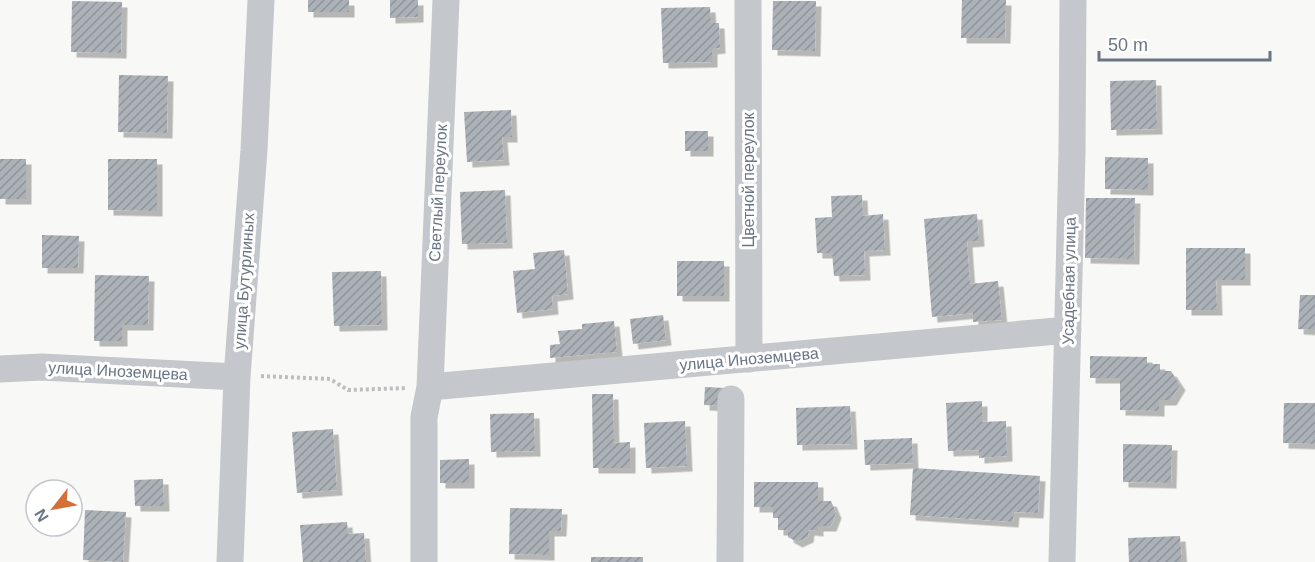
<svg xmlns="http://www.w3.org/2000/svg" width="1315" height="562" font-family="Helvetica,sans-serif">
  <style>
    .building { fill: url(#building-hatch); filter: url(#shadow) }
    .lines { fill: none; stroke-linecap: round; stroke-linejoin: round }
    .path { stroke: #bcbec1; stroke-width: 4; stroke-dasharray: 3 3; stroke-linecap: butt }
    .minor { stroke: #c4c7cb; stroke-width: 27 }
    .labels { text-anchor: middle; dominant-baseline: central; stroke-width: 6; stroke-linejoin: round; paint-order: stroke }
    .street-label { font-size: 16px; fill: #6a7584; stroke: #fff }
  </style>
  <defs>
    <pattern id="building-hatch" width="6" height="6" patternUnits="userSpaceOnUse" patternTransform="scale(1.5)"><rect width="6" height="6" fill="#acb1b8"/><path d="M-1 1l2-2M0 6l6-6M5 7l2-2" fill="none" stroke="#90959b"/></pattern>
    <filter id="shadow"><feDropShadow dx="5.5" dy="5.5" stdDeviation="0" flood-color="#0004"/></filter>
  </defs>
  <rect width="100%" height="100%" fill="#f8f8f6"/>
  <path class="building" d="M308,0H349V12H308Z
    M390,0H418V17L390,18Z
    M962,0H1006L1005,38H961Z
    M72,1L122,2L121,53L71,52Z
    M773,1H816L815,51L772,50Z
    M710,7L711,23H719L720,48L712,49V62L663,63L661,8Z
    M119,75L168,76L167,133L118,132Z
    M1156,80L1157,129L1111,130L1110,81Z
    M511,110L512,137H502L504,160L467,162L464,112Z
    M685,131H708V151H685Z
    M1105,157L1148,158V190L1105,189Z
    M0,159H26V199H0Z
    M108,159H157V211L108,210Z
    M505,190L507,243L462,244L460,192Z
    M862,195L863,216L883,214L885,250L864,251L865,275L834,276L832,253H817L815,218L832,217L831,196Z
    M1086,198H1135L1134,259L1085,258Z
    M977,214L979,241L967,242L970,284L998,281L1002,320L973,322V313L932,317L924,219Z
    M42,235L79,236L78,268H42Z
    M1186,248H1245V280H1216L1217,310H1186Z
    M564,250L568,294L552,296L553,309L517,313L513,271L535,269L533,253Z
    M677,261H724V296H677Z
    M381,271L382,325L334,326L332,272Z
    M95,275L149,276L148,325H122V341H94Z
    M1300,295H1315V330L1298,329Z
    M663,315L666,340L633,344L630,319Z
    M614,321L617,352L550,358V345L560,344L558,331L582,329V324Z
    M1090,356L1147,357V364H1160V371H1171L1180,385L1171,400H1159V411L1120,410V378H1090Z
    M705,387L725,388L724,406L704,405Z
    M592,394H613L614,443L630,442V468H593Z
    M982,401V422L1006,421L1007,456L979,458V450L948,451L946,403Z
    M1284,403H1315V444L1283,443Z
    M850,406L852,444L797,445L796,408Z
    M534,413L535,451L491,452L490,414Z
    M685,421L687,466L646,468L644,423Z
    M333,429L337,490L297,493L292,432Z
    M912,438L913,463L865,465L864,440Z
    M1123,444L1172,445L1171,483L1123,482Z
    M469,459V483H440V460Z
    M913,468L1040,476L1038,513L1014,512L1013,522L910,515Z
    M163,479L164,506H135L134,480Z
    M754,482H818V501H831L836,513L831,526H818V531L809,530L808,537L797,542L788,537V530H778V518H773V507H754Z
    M510,508L562,509L561,531H549V555L509,554Z
    M85,510L126,512L123,562L83,560Z
    M347,522L348,534L364,533L366,562H303L300,525Z
    M1180,536L1182,562H1129L1128,538Z
    M591,557H643V562H591Z"/>
  <g class="lines">
    <path class="path" d="M261,376L330,379L348,390L407,388"/>
    <path class="minor" d="M748,0L749,359
      M0,369L42,367L237,377
      M430,387L1068,330
      M230,562L237,377L254,150L261,0
      M424,562V417L430,387L446,0
      M730,562L731,399
      M1062,562L1072,152L1073,0"/>
  </g>
  <g class="labels">
    <g class="street-label">
      <text transform="translate(748 180) rotate(-90)">Цветной переулок</text>
      <text transform="translate(438 193) rotate(-87)">Светлый переулок</text>
      <text transform="translate(244 281) rotate(-86)">улица Бутурлиных</text>
      <text transform="translate(1069 281) rotate(-89)">Усадебная улица</text>
      <text transform="translate(749 359) rotate(-5)">улица Иноземцева</text>
      <text transform="translate(118 371) rotate(3)">улица Иноземцева</text>
    </g>
  </g>
  <g transform="translate(54 508) rotate(239)"><circle r="28" fill="#ffffff" stroke="#c3c8ce" stroke-width="1.5"/>
  <path d="M0-4.5L10 22L0 15L-10 22Z" fill="#d56f38"/>
  <text y="-9" font-size="16" font-weight="bold" text-anchor="middle" fill="#6a7584">N</text>
  </g>
  <path d="M1099 51v9h171v-9" fill="none" stroke="#6a7584" stroke-width="3"/>
  <text x="1108" y="51" font-size="18" fill="#6a7584" stroke="#ffffff" stroke-width="4.5" paint-order="stroke">50 m</text>
</svg>
